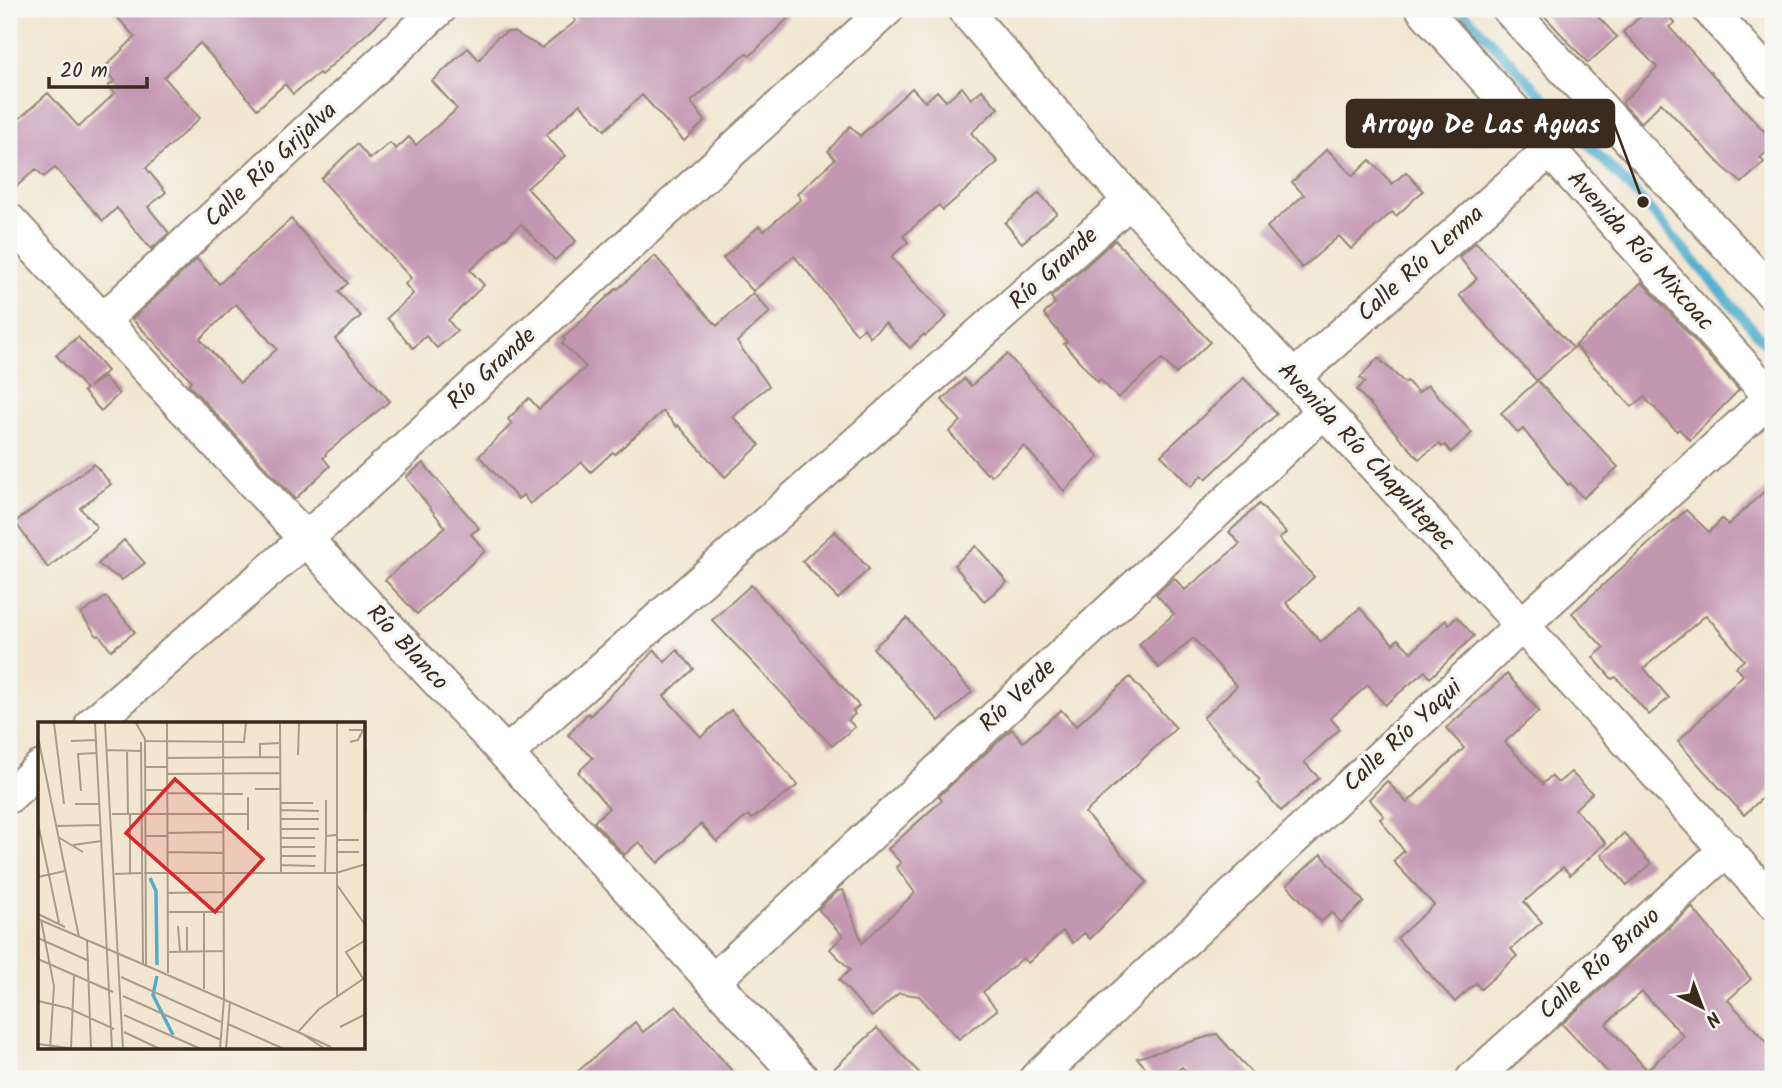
<svg xmlns="http://www.w3.org/2000/svg" width="1782" height="1088" font-family="Kalam,sans-serif">
  <style>
    .lines { fill: none; stroke-linecap: round; stroke-linejoin: round }
    .stream { stroke: #4faece; stroke-width: 10 }
    .building { fill: #c396b1; fill-rule: evenodd }
    .minor-casing { stroke: #968877; stroke-width: 37 }
    .minor { stroke: #fff; stroke-width: 33 }
    .labels { text-anchor: middle; dominant-baseline: central; stroke-width: 7; stroke-linejoin: round; paint-order: stroke }
    .street-label { font-size: 24px; fill: #3b2a1e; stroke: #f6f6f2 }
    .inset-river { fill: none; stroke: #4faece; stroke-width: 3.5 }
    .inset-road { fill: none; stroke: #a99b89; stroke-width: 2 }
    .view { fill: #d62828; fill-opacity: 0.15; stroke: #d62828; stroke-width: 3.5 }
    .inset-edge { fill: none; stroke: #3b2a1e; stroke-width: 3.5 }
    .leader { fill: none; stroke: #3b2a1e; stroke-width: 2.5 }
    .callout-dot { fill: #3b2a1e; stroke: #f6f6f2; stroke-width: 2.5 }
    .callout { fill: #3b2a1e; stroke: #3b2a1e; stroke-width: 2.5 }
    .callout-label { font-size: 26px; text-anchor: middle; font-weight: bold; fill: #fff }
  </style>
  <rect width="100%" height="100%" fill="#f6f6f2"/>
  <filter id="ink" filterUnits="userSpaceOnUse"><feTurbulence type="fractalNoise" baseFrequency=".0143" numOctaves="2"/><feDisplacementMap in="SourceGraphic" scale="14" xChannelSelector="R" yChannelSelector="G"/><feConvolveMatrix kernelMatrix="1 2 1 2 8 2 1 2 1" color-interpolation-filters="sRGB"/></filter>
  <filter id="wash" filterUnits="userSpaceOnUse"><feTurbulence type="fractalNoise" baseFrequency=".00686" numOctaves="4" result="noise"/><feDisplacementMap in="SourceGraphic" scale="28" xChannelSelector="R" yChannelSelector="G"/><feGaussianBlur stdDeviation="1.57" result="paint"/><feColorMatrix in="noise" values="0 0 0 0 0 0 0 0 0 0 0 0 0 0 0 0 0 1.4 0 .05"/><feComposite in="paint" operator="in"/></filter>
  <g filter="url(#wash)">
    <rect width="100%" height="100%" fill="#f2e6d0"/>
    <g class="lines">
      <path class="stream" d="M1460,9L1643,202L1772,351"/>
    </g>
    <g id="blocks">
      <path class="building" d="M110,9H394L321,75L319,73L293,94L285,84L257,109L200,43L164,77L200,118L146,168L166,192L148,207L169,233L151,249L117,208L103,221L55,168L44,177L36,169L9,193V128L48,93L79,127L115,93L108,86L115,81L103,69L135,37Z
        M565,9H797L750,56L746,53L691,102L705,121L684,141L642,95L605,130L580,104L546,135L565,156L527,188L576,241L555,260L521,224L470,270L484,285L448,320L457,331L437,348L426,336L413,348L387,318L413,294L405,284L411,278L321,179L357,144L370,159L390,143L396,149L409,137L416,145L457,109L432,81L468,48L479,60L496,38L507,32H514L542,48L576,21Z
        M1538,9H1591L1617,37L1588,63Z
        M1649,9H1662L1675,23L1669,27L1773,141V146L1760,158L1764,162L1742,183L1723,167L1661,103L1641,123L1622,103L1657,67L1623,32Z
        M962,87L971,99L982,90L998,108L971,133L998,162L943,210L939,205L903,236L908,242L891,257L947,317L925,336L924,334L910,348L885,323L870,337L864,328L857,334L812,277L794,256L753,291L723,258L759,226L764,231L801,199L797,194L835,159L828,151L850,126L860,136L912,88L925,102L937,91L946,101Z
        M1327,149L1353,176L1370,160L1392,184L1406,172L1423,191L1396,216L1392,212L1351,249L1339,236L1302,268L1267,227L1304,195L1292,182Z
        M1039,193L1057,213L1022,243L1005,223Z
        M291,219L348,283L338,292L361,316L335,339L390,401L325,454L326,455L323,458L330,466L295,499L188,384L192,381L132,319L197,259L219,284ZM236,304L277,349L240,383L200,339Z
        M1115,240L1210,342L1176,374L1162,359L1118,398L1100,379L1098,382L1064,344L1067,342L1044,314L1055,303L1051,297Z
        M1476,242L1573,348L1537,380L1618,467L1583,498L1570,483L1568,485L1523,429L1518,433L1501,413L1537,381L1459,295L1477,279L1459,257Z
        M655,256L717,326L753,293L770,312L737,342L769,386L756,396L733,417L760,445L725,477L678,425L677,427L663,411L615,454L613,452L591,472L582,462L530,504L523,495L518,499L479,456L512,424L508,419L529,398L539,409L586,367L562,343L565,340L563,338L617,288L618,289Z
        M1642,282L1739,390L1690,440L1679,429L1677,431L1644,397L1632,407L1575,346Z
        M78,337L107,371L89,387L104,377L119,394L101,411L83,391L86,389L56,355Z
        M1007,354L1099,457L1064,491L1024,446L991,476L989,473L987,474L949,432L961,421L942,400L964,379L971,386Z
        M1378,358L1405,383L1407,381L1418,393L1428,385L1472,433L1451,452L1445,445L1442,447L1439,444L1419,459L1357,390L1365,382L1360,378Z
        M1244,378L1277,414L1245,442L1206,479L1202,475L1191,487L1161,455Z
        M423,463L479,528L471,534L485,551L417,614L385,580L445,527L406,477Z
        M94,464L111,484L80,508L97,527L48,568L15,522Z
        M1773,483V788L1744,815L1678,742L1743,675L1736,667L1744,660L1706,615L1644,668L1669,698L1649,715L1616,677L1612,679L1593,657L1604,648L1572,613L1686,510L1709,532L1722,519L1728,525Z
        M1259,504L1286,533L1279,539L1314,577L1286,603L1321,642L1360,608L1393,644L1398,639L1411,652L1446,620L1449,624L1457,617L1474,636L1430,678L1425,671L1385,705L1368,685L1330,718L1340,729L1304,762L1319,778L1281,811L1257,783L1260,780L1203,718L1237,686L1193,638L1159,668L1139,644L1174,614L1156,594L1174,578L1185,590L1240,544L1229,532Z
        M835,531L869,569L838,599L802,561Z
        M124,540L145,563L122,580L98,564Z
        M976,546L1007,582L984,601L954,565Z
        M751,585L802,642L803,641L859,706L853,711L855,714L848,720L855,727L832,746L712,620Z
        M106,597L135,632L111,650L99,635L97,636L81,614Z
        M907,618L972,692L939,721L873,648Z
        M655,650L665,662L677,650L694,669L664,696L701,737L731,710L798,785L752,819L748,815L717,842L701,824L658,863L639,842L624,855L594,822L609,808L578,772L593,758L568,735L588,713L590,716Z
        M1507,674L1539,711L1505,742L1543,784L1551,776L1558,783L1571,772L1592,793L1575,809L1606,843L1570,875L1563,867L1524,902L1542,922L1511,949L1517,956L1481,989L1476,983L1455,1002L1397,938L1434,905L1393,861L1404,851L1380,819L1384,816L1369,799L1387,781L1407,803L1464,748L1446,728Z
        M1130,677L1176,728L1085,813L1147,882L1090,939L1084,933L1073,943L1063,931L1028,963L1023,958L983,992L997,1010L959,1039L919,996L899,993L872,1017L839,980L850,970L830,949L843,936L818,909L838,891L843,890L862,943L915,893L896,867L901,863L888,849L942,800L939,796L1012,729L1023,742L1061,710L1076,726Z
        M1624,833L1651,864L1627,885L1601,855Z
        M1321,854L1364,902L1341,923L1332,912L1321,922L1287,885Z
        M1692,907L1751,979L1728,1000L1773,1049V1079H1614L1562,1024ZM1642,992L1684,1036L1647,1070L1606,1024Z
        M676,1006L739,1079H569L635,1022L643,1032Z
        M877,1028L925,1079H823Z
        M1217,1034L1257,1079H1193L1182,1067L1168,1079H1156L1137,1058Z"/>
    </g>
  </g>
  <g filter="url(#ink)">
    <use href="#blocks" fill-opacity="0" stroke="#968877" stroke-width="2"/>
    <g class="lines">
      <defs>
        <path id="minor" d="M964,9L1130,201L1522,625L1773,902
          M1423,9L1773,399
          M1509,9L1773,294
          M1709,9L1773,80
          M9,220L506,754L802,1079
          M102,321L439,9
          M1293,378L1549,151
          M92,724L306,539L887,9
          M506,754L1130,201
          M9,796L40,768
          M713,981L1324,411
          M1036,1079L1522,625L1773,396
          M1473,1079L1727,849"/>
      </defs>
      <use href="#minor" class="minor-casing"/>
      <use href="#minor" class="minor"/>
    </g>
  </g>
  <g class="labels">
    <g class="street-label">
      <text transform="translate(271 165) rotate(-43)">Calle Río Grijalva</text>
      <text transform="translate(1640 251) rotate(48)">Avenida Río Mixcoac</text>
      <text transform="translate(1421 264) rotate(-42)">Calle Río Lerma</text>
      <text transform="translate(1054 269) rotate(-42)">Río Grande</text>
      <text transform="translate(492 369) rotate(-42)">Río Grande</text>
      <text transform="translate(1366 457) rotate(47)">Avenida Río Chapultepec</text>
      <text transform="translate(407 648) rotate(47)">Río Blanco</text>
      <text transform="translate(1018 696) rotate(-43)">Río Verde</text>
      <text transform="translate(1403 736) rotate(-43)">Calle Río Yaqui</text>
      <text transform="translate(1600 964) rotate(-42)">Calle Río Bravo</text>
    </g>
  </g>
  <g transform="translate(38 722)">
    <rect width="327" height="327" fill="#f2e6d0"/>
    <path class="inset-river" d="M112,156L118,169L119,243M119,254L115,273L135,313"/>
    <path class="inset-road" d="M16,1L26,82M57,1L74,327M67,1L85,327M98,1L107,17L108,244M129,1L130,251M185,1L186,277M242,1L243,151M311,8H325L320,18L312,20M0,15L41,215M33,19L57,18M106,19L206,20L208,1M103,20L105,242M328,27V89M69,28L103,29M89,28L90,92M260,33L261,1M222,35V22L241,21M129,36L242,35M107,45H129M129,52L242,51M217,67H242M107,68H129M43,69L40,32L58,31M129,71L205,72M210,75V108M288,78V114L298,113M243,81H275M37,82H61M243,88L281,89M74,92H210M92,92V151M243,97H281M0,101L21,201M19,104L62,103M243,107H281M129,111L185,110M107,114H129M20,115L45,130M243,116H277M298,118H321M35,123L63,119M243,125H277M130,130L185,131M298,130H321M243,134H278M243,143L277,144M106,151H298L328,142M287,151L288,114M77,152L103,151M0,155L27,149M299,163L328,204M130,171L186,170M130,190H186M166,190V267M0,192L27,205M0,197L116,247M3,198L16,264L12,327M140,204L142,229M0,216L51,239M49,218L53,327M328,218L308,230L328,261M149,229V205M131,230L186,229M0,237L75,270M116,247L260,310L281,287L328,255M83,255L183,300M85,274L183,318M299,274V1M0,279L30,286L76,307M86,293L163,327M190,302L246,327M302,305L328,292M86,310L122,327M260,310L293,325M263,311L287,327M0,322L38,327M33,326L36,253M182,327L186,277M188,327L192,279"/>
    <path class="view" d="M137,57L225,137L177,190L88,111Z"/>
    <rect width="327" height="327" class="inset-edge"/>
  </g>
  <path class="leader" d="M1643 202L1614 124"/>
  <circle class="callout-dot" cx="1643" cy="202" r="7"/>
  <rect class="callout" x="1347" y="100" width="267" height="47" rx="7"/>
  <g class="callout-label">
    <text x="1481" y="133">Arroyo De Las Aguas</text>
  </g>
  <rect width="1782" height="1088" fill="none" stroke="#f6f6f2" stroke-width="35"/>
  <g transform="translate(1702 1007) rotate(138)" stroke="#f6f6f2" stroke-width="5" paint-order="stroke">
  <path d="M0-5L12 26L0 18L-12 26Z" fill="#3b2a1e"/>
  <text y="-10" font-size="19" font-weight="bold" text-anchor="middle" fill="#3b2a1e">N</text>
  </g>
  <path d="M49 77v10h98v-10" fill="none" stroke="#3b2a1e" stroke-width="3.5"/>
  <text x="60" y="77" font-size="21" fill="#3b2a1e" stroke="#f6f6f2" stroke-width="5" paint-order="stroke">20 m</text>
</svg>
